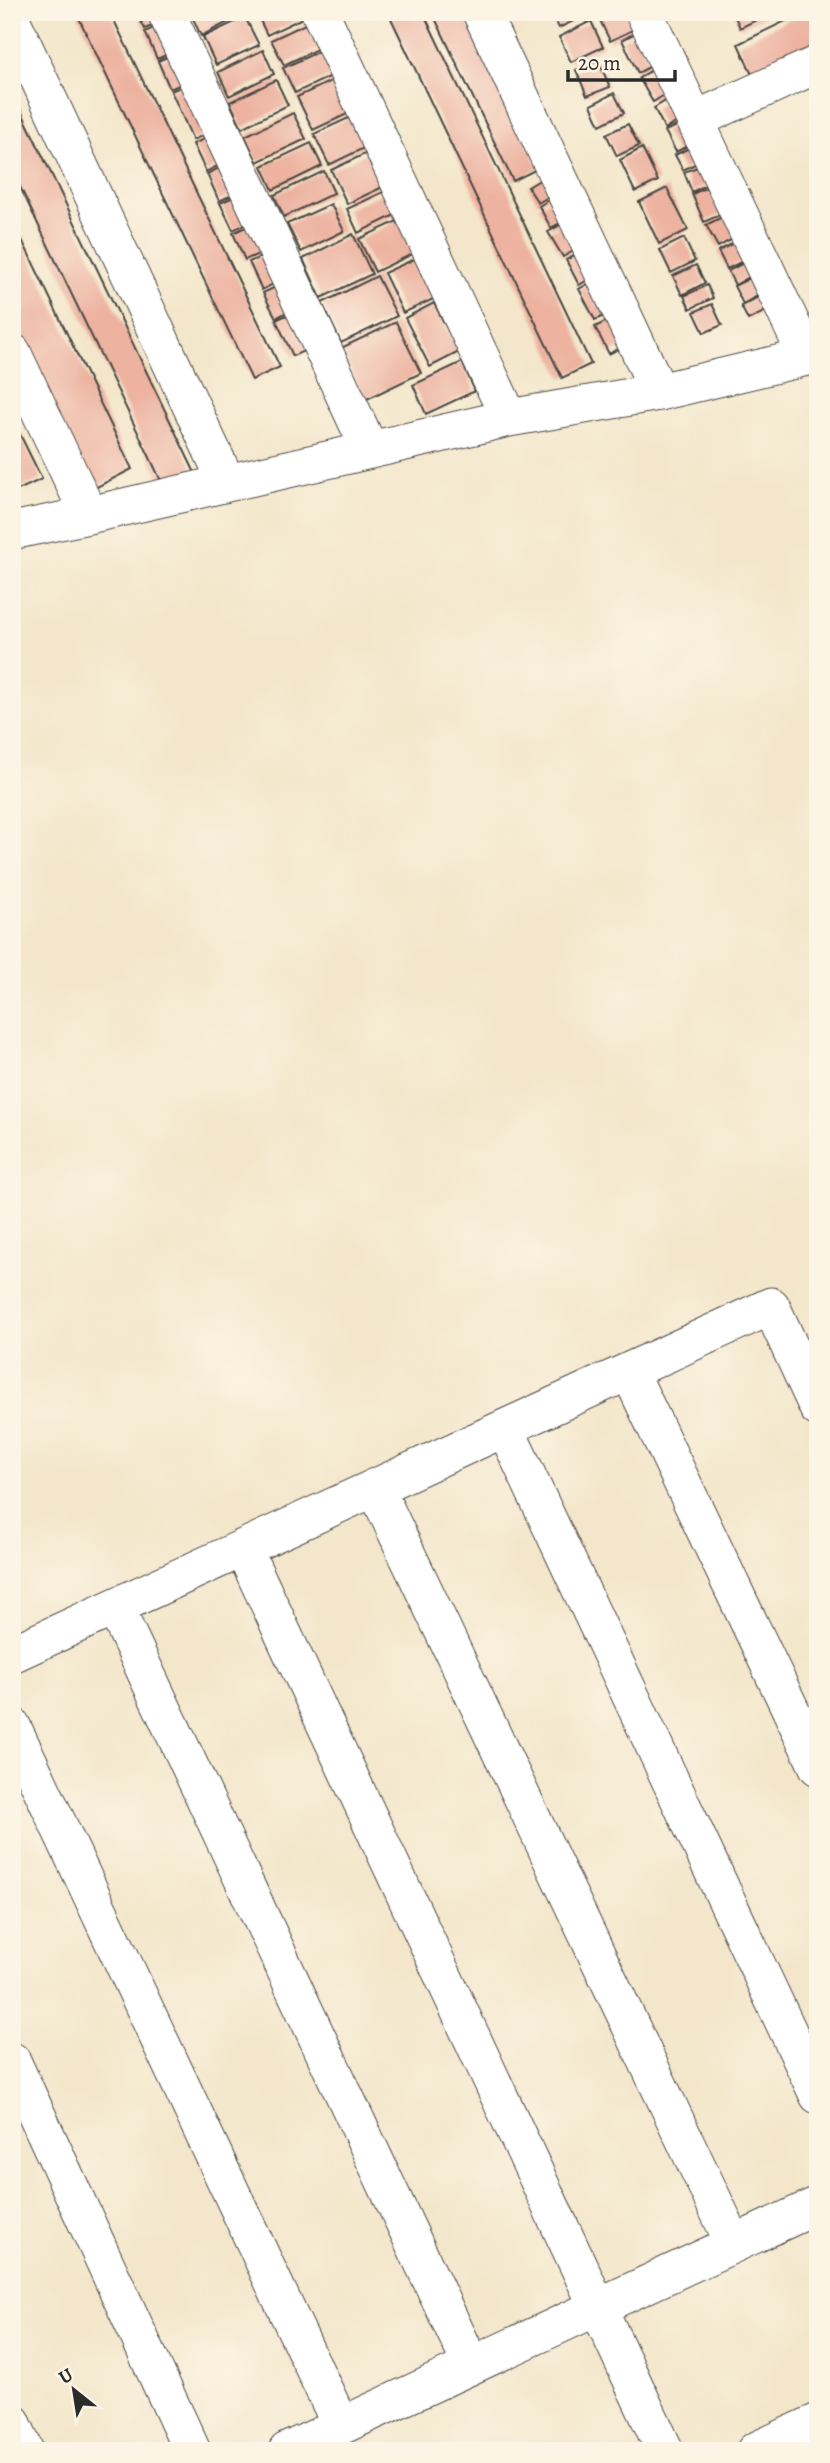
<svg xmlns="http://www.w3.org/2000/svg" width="830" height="2463" font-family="Alegreya,serif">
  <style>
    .building { fill: #edb2a0 }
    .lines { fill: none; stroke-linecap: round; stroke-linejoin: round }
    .minor-casing { stroke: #494743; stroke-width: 39 }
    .minor { stroke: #fff; stroke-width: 37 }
  </style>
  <rect width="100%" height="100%" fill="#fcf5e5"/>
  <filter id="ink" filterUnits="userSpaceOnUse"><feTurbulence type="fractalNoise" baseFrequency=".0143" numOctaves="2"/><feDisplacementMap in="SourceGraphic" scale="14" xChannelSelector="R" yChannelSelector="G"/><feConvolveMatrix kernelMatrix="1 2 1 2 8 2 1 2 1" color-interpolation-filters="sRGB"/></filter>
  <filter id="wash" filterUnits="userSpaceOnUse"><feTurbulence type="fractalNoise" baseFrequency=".00686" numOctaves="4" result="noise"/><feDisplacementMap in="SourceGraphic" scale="28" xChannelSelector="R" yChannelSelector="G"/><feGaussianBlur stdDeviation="1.57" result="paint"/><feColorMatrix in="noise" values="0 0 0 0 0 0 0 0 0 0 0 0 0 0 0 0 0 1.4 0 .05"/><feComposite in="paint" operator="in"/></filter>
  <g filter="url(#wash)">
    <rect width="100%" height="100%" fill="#f3e6ca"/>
    <g id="blocks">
      <path class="building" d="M76,12H110L280,367L252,380Z
        M136,12H160L164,21L145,29Z
        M190,12H240L242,15L201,36Z
        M256,12H315L267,35Z
        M388,12H423L591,364L562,378Z
        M432,12H464L539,168L513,181Z
        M551,12H585L586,15L559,28Z
        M596,12H632L639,27L610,41Z
        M733,12H773L740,28Z
        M804,12H818V49L754,79L738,44Z
        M245,17L259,45L216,65L203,37Z
        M316,19L328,44L284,65L271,40Z
        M591,21L603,47L571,62L559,37Z
        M164,23L177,50L157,59L145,32Z
        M635,33L651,66L638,73L622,40Z
        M328,47L340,72L295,93L283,68Z
        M263,50L274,74L229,96L218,72Z
        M178,52L190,80L170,89L158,61Z
        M598,60L610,87L587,96L576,70Z
        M652,70L666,94L653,102L639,78Z
        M342,76L358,109L313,130L297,97Z
        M276,80L288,105L242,128L230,102Z
        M191,82L204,109L193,115L204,110L213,131L193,140L171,91Z
        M12,92L195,473L164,487L12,170Z
        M614,93L624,113L600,125L591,105Z
        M667,100L678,122L665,129L654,108Z
        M293,113L306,139L257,162L245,136Z
        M355,115L370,145L329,165L314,134Z
        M628,124L639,146L617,156L606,134Z
        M679,125L689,145L676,152L665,131Z
        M213,135L225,162L206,172L193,144Z
        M311,143L322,166L273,190L262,166Z
        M642,148L658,181L635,192L620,160Z
        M689,148L697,163L683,170L675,155Z
        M373,150L389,184L347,204L331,170Z
        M227,164L239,192L219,201L207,174Z
        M700,166L708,184L692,192L684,172Z
        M324,171L334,193L284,217L274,195Z
        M543,178L553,194L538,203L528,187Z
        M710,186L722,214L704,222L692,194Z
        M392,188L403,211L358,233L347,209Z
        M667,188L688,230L659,244L639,202Z
        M240,194L253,221L233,230L220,203Z
        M554,197L566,220L551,228L539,206Z
        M331,204L344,231L301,252L287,224Z
        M726,215L738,236L718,247L706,225Z
        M408,216L423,249L375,272L359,239Z
        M12,219L132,469L93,489L12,321Z
        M567,221L582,246L563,257L548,232Z
        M252,224L265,251L245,260L233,233Z
        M353,234L372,274L321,298L303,259Z
        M684,238L695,261L671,273L660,250Z
        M736,242L745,260L727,269L718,251Z
        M583,251L596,275L579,285L566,260Z
        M269,253L281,280L262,290L249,262Z
        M421,256L440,296L403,313L384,273Z
        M749,260L756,273L735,285L728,271Z
        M696,265L705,283L682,295L673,276Z
        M756,275L765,292L743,304L734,286Z
        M377,276L397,316L341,343L322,303Z
        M597,279L613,312L595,320L579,289Z
        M284,283L296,307L276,318L263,293Z
        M707,285L713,298L690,309L684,296Z
        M764,294L772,308L748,320L741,306Z
        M434,303L459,352L430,367L405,318Z
        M712,304L722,325L704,333L694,312Z
        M299,309L317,345L293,356L276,320Z
        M617,316L631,342L609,354L595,327Z
        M396,322L421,373L365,400L341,348Z
        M462,362L475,391L426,414L413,385Z
        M12,418L42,479L12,493Z"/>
    </g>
  </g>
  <g filter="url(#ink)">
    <use href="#blocks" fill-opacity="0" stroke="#494743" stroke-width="2"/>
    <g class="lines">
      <defs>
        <path id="minor" d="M166,12L370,450
          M320,12L509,418
          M481,12L659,392
          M644,12L807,357
          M12,21L227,483
          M695,120L818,64
          M12,352L89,515
          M12,531L89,515L509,418L659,392L807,357H818
          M629,1371L818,1767
          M505,1428L818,2095
          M375,1487L734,2244
          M243,1548L665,2451
          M115,1607L471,2365
          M12,1654L771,1306L818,1408
          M12,1726L341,2426
          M12,2061L192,2451
          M12,2422L25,2451
          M287,2451L818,2205
          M755,2451L818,2422"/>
      </defs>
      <use href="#minor" class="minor-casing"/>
      <use href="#minor" class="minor"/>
    </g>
  </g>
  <rect width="830" height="2463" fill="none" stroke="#fcf5e5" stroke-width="42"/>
  <g transform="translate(74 2390) rotate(330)" stroke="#fcf5e5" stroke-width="5" paint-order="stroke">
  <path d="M0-5L12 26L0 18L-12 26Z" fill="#2b2b2b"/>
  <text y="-10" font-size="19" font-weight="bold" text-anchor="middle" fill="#2b2b2b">U</text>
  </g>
  <path d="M568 70v10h107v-10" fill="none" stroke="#2b2b2b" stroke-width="3.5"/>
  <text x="578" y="70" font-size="21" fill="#2b2b2b" stroke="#fcf5e5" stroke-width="5" paint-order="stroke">20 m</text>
</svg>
